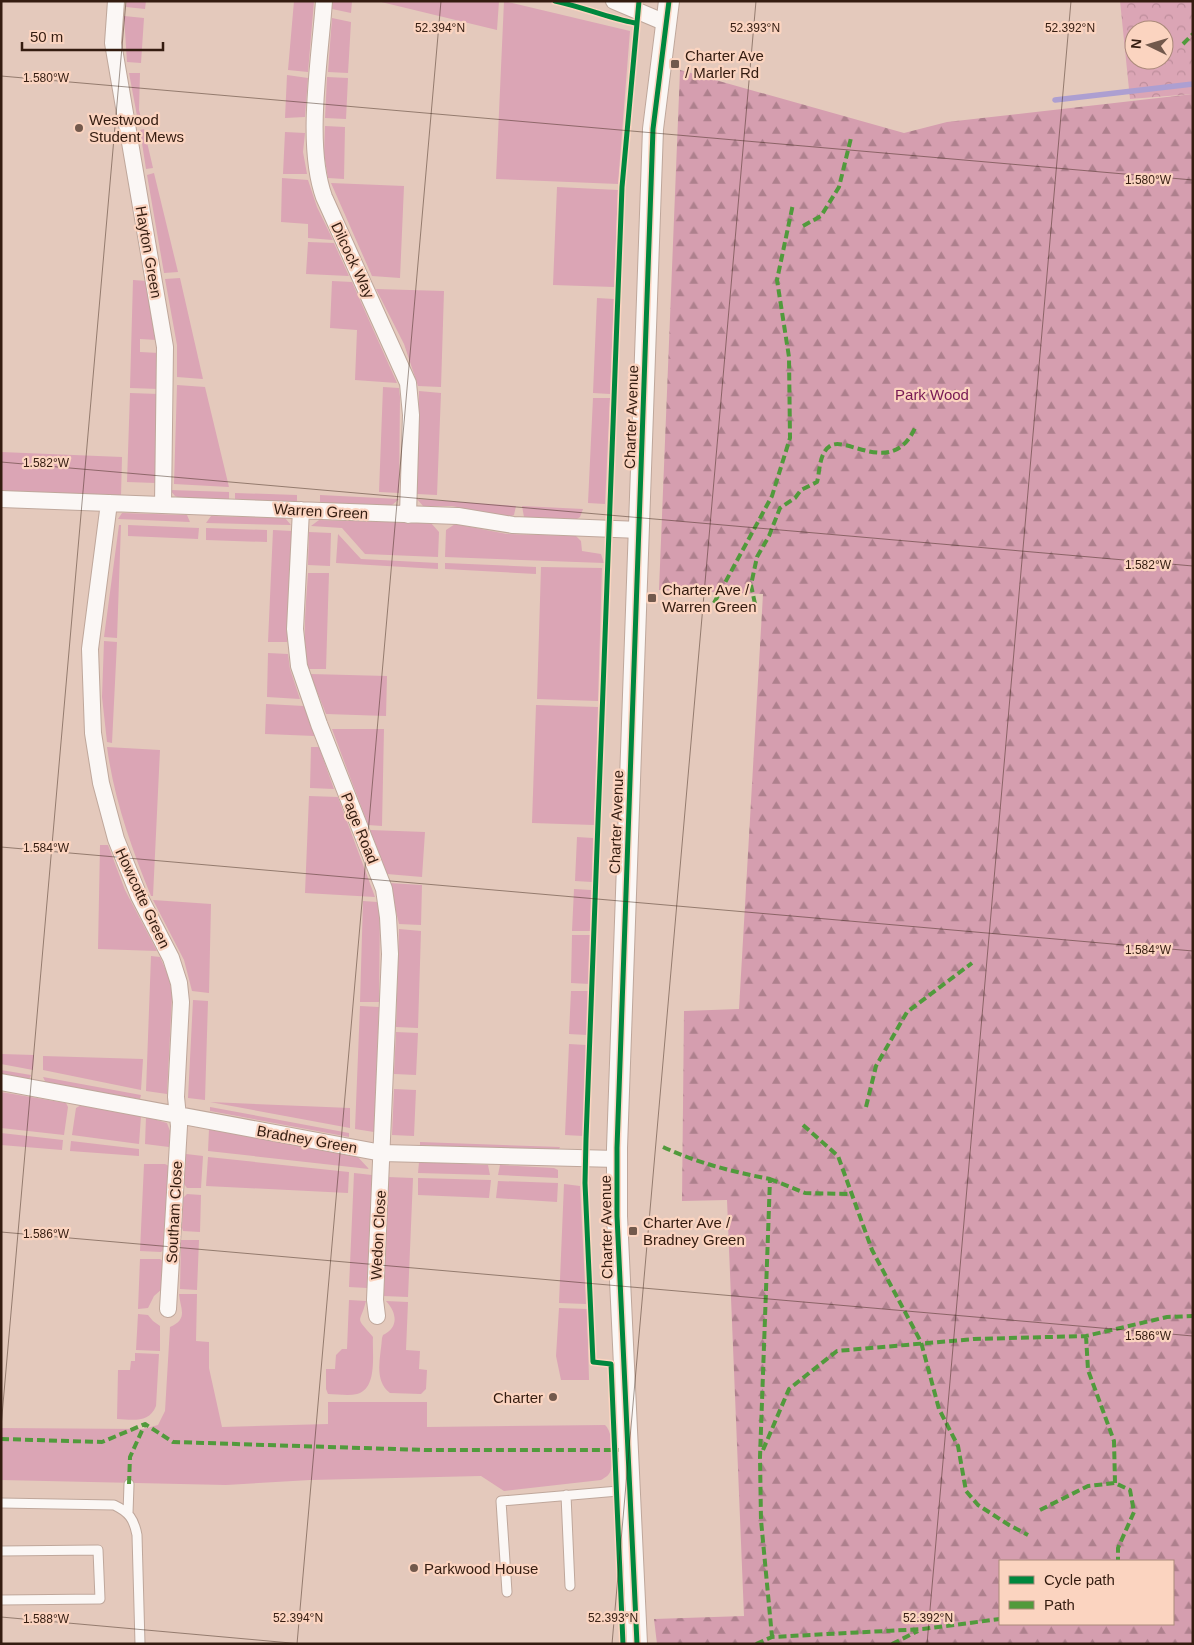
<svg xmlns="http://www.w3.org/2000/svg" width="1194" height="1645" font-family="Arial,sans-serif">
  <style>
    .grass { fill: #dba5b5 }
    .forest { fill: url(#forest-firs); fill-rule: evenodd }
    .park { fill: url(#park-crowns); fill-rule: evenodd }
    .lines { fill: none; stroke-linecap: round; stroke-linejoin: round }
    .stream { stroke: #ad9fd1; stroke-width: 5.5 }
    .service-casing { stroke: #bfa79b; stroke-width: 11 }
    .minor-casing { stroke: #bfa79b; stroke-width: 18 }
    .tertiary-casing { stroke: #bfa79b; stroke-width: 22 }
    .service { stroke: #fbf7f5; stroke-width: 9 }
    .minor { stroke: #fbf7f5; stroke-width: 16 }
    .tertiary { stroke: #fbf7f5; stroke-width: 20 }
    .quiet { stroke: #519a3c; stroke-width: 4; stroke-dasharray: 8 4; stroke-linecap: butt }
    .cycleway-casing { stroke: #fbd4c0; stroke-width: 8 }
    .cycleway { stroke: #00873e; stroke-width: 5 }
    .ticks { fill: none; stroke: #341c10; stroke-width: 1; stroke-opacity: 0.45 }
    .poi-dot { fill: #72594c; stroke: #fbd4c0; stroke-width: 2 }
    .labels { text-anchor: middle; dominant-baseline: central; stroke-width: 4.5; stroke-linejoin: round; paint-order: stroke }
    .poi-label { font-size: 15px; fill: #341c10; stroke: #fbd4c0; text-anchor: start }
    .street-label { font-size: 15px; fill: #341c10; stroke: #fbd4c0 }
    .park-label { font-size: 15px; fill: #771753; stroke: #fbd4c0 }
    .ticks-label { font-size: 12px; text-anchor: middle; fill: #341c10; stroke: #fbd4c0; stroke-width: 4.5; stroke-linejoin: round; paint-order: stroke }
  </style>
  <defs>
    <pattern id="forest-firs" width="22" height="20" patternUnits="userSpaceOnUse" patternTransform="scale(1.25)"><rect width="22" height="20" fill="#d59eaf"/><path d="M5 1l3.5 6h-7zM16 11l3.5 6h-7z" fill="#ae808d"/></pattern>
    <pattern id="park-crowns" width="20" height="18" patternUnits="userSpaceOnUse" patternTransform="scale(1.25)"><rect width="20" height="18" fill="#dba5b5"/><path d="M2 6a3 3 0 1 1 6 0M12 15a3 3 0 1 1 6 0" fill="none" stroke="#bd8d9b"/></pattern>
  </defs>
  <rect width="100%" height="100%" fill="#e4c9bc"/>
  <path class="grass" d="M127,1H146L145,9L126,7Z
    M294,1H314L308,72L288,70Z
    M333,1H352L351,13L332,9Z
    M377,1H499L497,30Z
    M504,1L630,31L618,184L496,179Z
    M124,16L144,18L141,63L127,62Z
    M332,18L351,22L348,73L328,72Z
    M129,73H140L139,110L142,121H138Z
    M287,75L308,78L305,117L285,118Z
    M327,77L348,78L346,119L325,118Z
    M325,126L345,127L344,179L328,178L324,154Z
    M144,129L153,168L146,169L140,130Z
    M285,132L305,133L303,152L307,174H283Z
    M154,173L178,272L164,273L147,175Z
    M282,178L308,180L317,207L333,240L308,238V224L281,222Z
    M331,183L404,186L400,278L372,276Z
    M557,187L618,190L614,287L553,285Z
    M308,242L334,243L349,276L306,274Z
    M180,278L203,379L177,377V345L165,279Z
    M133,280L147,281L157,340L140,339V352L159,353V389L130,388Z
    M332,281L352,282L397,383L355,380L357,330L330,328Z
    M376,289L444,291L441,387L418,386L404,344Z
    M597,298L614,299L610,394L593,393Z
    M177,385L205,387L229,487L174,484Z
    M383,387L399,388L400,397L399,493L379,492Z
    M419,391L441,393L437,495L417,494Z
    M130,393L159,394L156,483L127,482Z
    M593,398H610L605,504L588,503Z
    M1,452L122,457L121,496L1,491Z
    M170,490L229,492V500L180,498L175,496Z
    M235,493L297,495V503L235,500Z
    M320,495L399,499L391,506L320,503Z
    M417,499L516,506L514,515L509,517L452,506H423Z
    M522,506L583,509L580,517L577,519L524,517Z
    M122,513L187,515L190,522L118,519Z
    M211,516L285,518L291,525L206,523Z
    M319,520L431,523L439,532L438,557L365,554L342,528L311,526Z
    M455,524L507,534L576,536L581,541L582,551L601,554L604,563L445,557L446,530Z
    M119,525H121L117,638L104,637Z
    M128,525L199,528L198,539L128,536Z
    M206,528L267,530V542L206,540Z
    M273,530L292,531L287,642H268Z
    M309,532L331,533L330,566L308,565Z
    M338,534L361,559L438,563V569L336,563Z
    M445,563L536,567V574L445,569Z
    M541,567L602,568L598,701L537,699Z
    M308,573H329L326,669H308C302,637 306,605 308,573Z
    M104,641L117,642L112,743L107,742L102,697Z
    M268,653L288,654L290,669L300,699L267,697Z
    M310,674L387,676L386,716L326,714Z
    M266,704L304,706L315,736L265,734Z
    M536,705L598,707L594,825L532,823Z
    M332,729H384L382,826L368,825Z
    M107,747L160,750L153,896H151C131,847 114,799 107,747Z
    M311,747H319L334,789L310,788Z
    M309,796L338,797L375,897L305,893Z
    M370,830L425,832L422,877L387,874Z
    M577,837L593,838L592,882L575,881Z
    M100,845H108L125,890L157,951L98,949Z
    M389,883L422,885L421,925L399,924Z
    M574,889L591,890L590,931H572Z
    M153,900L211,904L209,993L192,991L184,960Z
    M363,901L377,902L380,911L379,1002H360Z
    M399,929L421,931L418,1028L396,1027Z
    M572,935H590L589,984L571,983Z
    M151,956L160,957L169,977L172,996L167,1094L146,1091Z
    M571,991H588L587,1035L569,1034Z
    M193,1000L208,1001L205,1100L188,1098Z
    M360,1006L379,1007L374,1132L355,1129Z
    M396,1032L418,1033L416,1075L394,1074Z
    M569,1044L586,1045L583,1136L565,1135Z
    M1,1054L34,1055L33,1070L1,1064Z
    M43,1056L143,1059L141,1090L43,1070Z
    M1,1070L31,1075L30,1078L27,1080L1,1075Z
    M43,1077L141,1095L140,1099L46,1083Z
    M394,1089L416,1090L414,1136L392,1135Z
    M1,1092L66,1103L68,1107L64,1135L1,1128Z
    M210,1102L350,1108V1128Z
    M81,1105L141,1116L139,1144L72,1135L76,1108Z
    M210,1107L349,1133V1137L210,1111Z
    M146,1117L167,1123L170,1131L169,1147L145,1144Z
    M209,1129L356,1155L369,1169L208,1151Z
    M1,1133L63,1140L62,1150L1,1145Z
    M71,1141L139,1149V1156L70,1151Z
    M420,1142L560,1147L559,1149L554,1151L420,1145Z
    M186,1154L203,1156L201,1188H187L184,1184Z
    M208,1157L349,1172L348,1193L206,1186Z
    M419,1162L488,1165L490,1175L418,1173Z
    M144,1164H165L169,1166L164,1249L161,1252L140,1251Z
    M500,1165L554,1168L558,1170V1178L498,1175Z
    M354,1173L372,1175L367,1288L349,1287Z
    M388,1177L413,1178L408,1297L383,1296Z
    M418,1178L491,1180L489,1198L418,1195Z
    M498,1181L558,1183L557,1202L496,1198Z
    M564,1184L580,1186L586,1304L559,1303Z
    M187,1194L201,1195L200,1232L183,1231L182,1228L183,1198Z
    M181,1240H199L197,1290L180,1289Z
    M140,1259H160L164,1262L162,1289L154,1296L148,1308L138,1309Z
    M179,1294H197L196,1341L209,1342V1368L222,1427L328,1424V1402H427V1427L605,1425C613,1431 614,1459 611,1469C610,1475 606,1477 601,1480L504,1491L481,1476L310,1480L226,1485L1,1480V1428L143,1429L158,1425L165,1411L170,1327C189,1319 180,1308 179,1294Z
    M349,1300L366,1301C360,1325 354,1315 373,1337C372,1353 378,1389 357,1394C348,1396 337,1394 328,1394L326,1389V1369H335L336,1355L342,1349H347Z
    M386,1301L408,1302L406,1350L420,1351L419,1369L427,1370L426,1389L421,1394L390,1393C373,1380 381,1356 382,1338L383,1335C399,1327 397,1313 386,1301Z
    M559,1308L587,1309L589,1380H561L556,1356Z
    M138,1314L148,1315L153,1321L160,1326V1351L136,1350Z
    M135,1353L159,1354L156,1406C149,1423 134,1420 117,1419L118,1370H130L131,1361H135Z"/>
  <path class="forest" d="M680,70L904,133L947,122L1193,94V1644H657L654,1619L744,1616L727,1200L682,1201L684,1011L739,1009L763,594L659,590ZM1000,1561H1173V1624H1000Z"/>
  <path class="park" d="M1120,1H1193V94L1130,99ZM1134,30H1164V60H1134Z"/>
  <g class="lines">
    <path class="stream" d="M1055,100L1193,84"/>
    <defs>
      <path id="service" d="M566,1495L570,1586
        M1,1503L114,1505C129,1512 134,1519 137,1535L140,1644
        M128,1513L129,1484
        M1,1551L98,1550L100,1599L1,1600
        M507,1592L501,1501L630,1490"/>
      <path id="minor" d="M116,1L113,43L165,347L163,505
        M324,1C320,59 305,144 324,197L408,383L411,415L408,515
        M614,1L666,23
        M1,499L458,516L513,525L640,530
        M109,503L90,649L93,733L101,783L116,839L139,896L171,958L179,983L181,1002L176,1097L179,1126L168,1309
        M301,510L295,629L299,666L319,724L384,889L388,917L390,954L375,1300L377,1316
        M1,1082L382,1153L617,1159"/>
      <path id="tertiary" d="M637,1644L617,1216V1148L653,129L669,1"/>
    </defs>
    <use href="#service" class="service-casing"/>
    <use href="#minor" class="minor-casing"/>
    <use href="#tertiary" class="tertiary-casing"/>
    <use href="#service" class="service"/>
    <use href="#minor" class="minor"/>
    <use href="#tertiary" class="tertiary"/>
    <path class="quiet" d="M1183,44L1193,34
      M803,226L821,216L839,187L851,138
      M714,603L772,496L790,438L789,357L777,280L793,204
      M755,604L751,585L757,557L769,536L780,508L795,498L801,490L817,482C820,471 819,453 830,446C847,435 892,478 915,428
      M866,1107L876,1066L907,1012L972,963
      M803,1125L838,1156L872,1250L921,1342L939,1409L958,1446L966,1491L978,1505L1009,1525L1028,1535
      M663,1147C698,1163 733,1172 770,1179L760,1457L761,1520L772,1637
      M770,1179L805,1193L851,1194
      M1086,1336L1088,1370L1114,1441L1115,1483
      M1,1439L102,1442L145,1424L173,1442L425,1450H619
      M763,1450L789,1389L837,1351L974,1339L1086,1336L1167,1317L1193,1316
      M129,1484L130,1457L145,1424
      M1040,1510L1088,1486L1115,1483L1130,1490L1134,1512L1118,1548V1561
      M756,1644L772,1637L923,1629L1000,1619
      M892,1644L918,1631"/>
    <defs>
      <path id="cycleway" d="M555,1C583,7 608,18 635,23
        M623,1644L611,1364L593,1362L585,1183L586,1139L622,187L639,1
        M637,1644L617,1216V1148L653,129L669,1"/>
    </defs>
    <use href="#cycleway" class="cycleway-casing"/>
    <use href="#cycleway" class="cycleway"/>
  </g>
  <path class="ticks" d="M1,76L1193,180M1,462L1193,566M1,847L1193,951M1,1232L1193,1336M1,1427L126,1M1,1617L302,1644M297,1644L441,1M612,1644L756,1M927,1644L1071,1"/>
  <g class="poi-dot">
    <rect x="670" y="59" width="10" height="10" rx="2.5"/>
    <circle cx="79" cy="128" r="5"/>
    <rect x="647" y="593" width="10" height="10" rx="2.5"/>
    <rect x="628" y="1226" width="10" height="10" rx="2.5"/>
    <circle cx="553" cy="1397" r="5"/>
    <circle cx="414" cy="1568" r="5"/>
  </g>
  <g class="labels">
    <g class="poi-label">
      <text x="685" y="55">Charter Ave<tspan x="685" dy="17">/ Marler Rd</tspan></text>
      <text x="89" y="119">Westwood<tspan x="89" dy="17">Student Mews</tspan></text>
      <text x="662" y="589">Charter Ave /<tspan x="662" dy="17">Warren Green</tspan></text>
      <text x="643" y="1222">Charter Ave /<tspan x="643" dy="17">Bradney Green</tspan></text>
      <text x="543" y="1397" text-anchor="end">Charter</text>
      <text x="424" y="1568">Parkwood House</text>
    </g>
    <g class="street-label">
      <text transform="translate(149 252) rotate(80)">Hayton Green</text>
      <text transform="translate(353 260) rotate(65)">Dilcock Way</text>
      <text transform="translate(631 417) rotate(-88)">Charter Avenue</text>
      <text transform="translate(321 511) rotate(3)">Warren Green</text>
      <text transform="translate(616 822) rotate(-88)">Charter Avenue</text>
      <text transform="translate(360 828) rotate(68)">Page Road</text>
      <text transform="translate(143 898) rotate(65)">Howcotte Green</text>
      <text transform="translate(307 1139) rotate(10)">Bradney Green</text>
      <text transform="translate(174 1212) rotate(-87)">Southam Close</text>
      <text transform="translate(606 1227) rotate(-91)">Charter Avenue</text>
      <text transform="translate(378 1235) rotate(-87)">Wedon Close</text>
    </g>
    <g class="park-label">
      <text x="932" y="394">Park Wood</text>
    </g>
  </g>
  <g class="ticks-label">
    <text x="440" y="32">52.394°N</text>
    <text x="755" y="32">52.393°N</text>
    <text x="1070" y="32">52.392°N</text>
    <text x="46" y="82">1.580°W</text>
    <text x="1148" y="184">1.580°W</text>
    <text x="46" y="467">1.582°W</text>
    <text x="1148" y="569">1.582°W</text>
    <text x="46" y="852">1.584°W</text>
    <text x="1148" y="954">1.584°W</text>
    <text x="46" y="1238">1.586°W</text>
    <text x="1148" y="1340">1.586°W</text>
    <text x="298" y="1622">52.394°N</text>
    <text x="613" y="1622">52.393°N</text>
    <text x="928" y="1622">52.392°N</text>
    <text x="46" y="1623">1.588°W</text>
  </g>
  <rect width="1194" height="1645" fill="none" stroke="#341c10" stroke-width="5"/>
  <rect x="999" y="1560" width="175" height="65" fill="#fbd4c0" stroke="#ab8a7a"/>
  <rect x="1009" y="1576" width="25" height="8" fill="#00873e" stroke="#ab8a7a"/>
  <text x="1044" y="1585" font-size="15" fill="#341c10">Cycle path</text>
  <rect x="1009" y="1601" width="25" height="8" fill="#519a3c" stroke="#ab8a7a"/>
  <text x="1044" y="1610" font-size="15" fill="#341c10">Path</text>
  <g transform="translate(1149 45) rotate(275)"><circle r="24" fill="#fbd4c0" stroke="#ab8a7a"/>
  <path d="M0-4L9 19L0 12L-9 19Z" fill="#72594c"/>
  <text y="-8" font-size="14" font-weight="bold" text-anchor="middle" fill="#341c10">N</text>
  </g>
  <path d="M22 42v8h141v-8" fill="none" stroke="#341c10" stroke-width="2.5"/>
  <text x="30" y="42" font-size="15" fill="#341c10" stroke="#fbd4c0" stroke-width="4" paint-order="stroke">50 m</text>
</svg>
